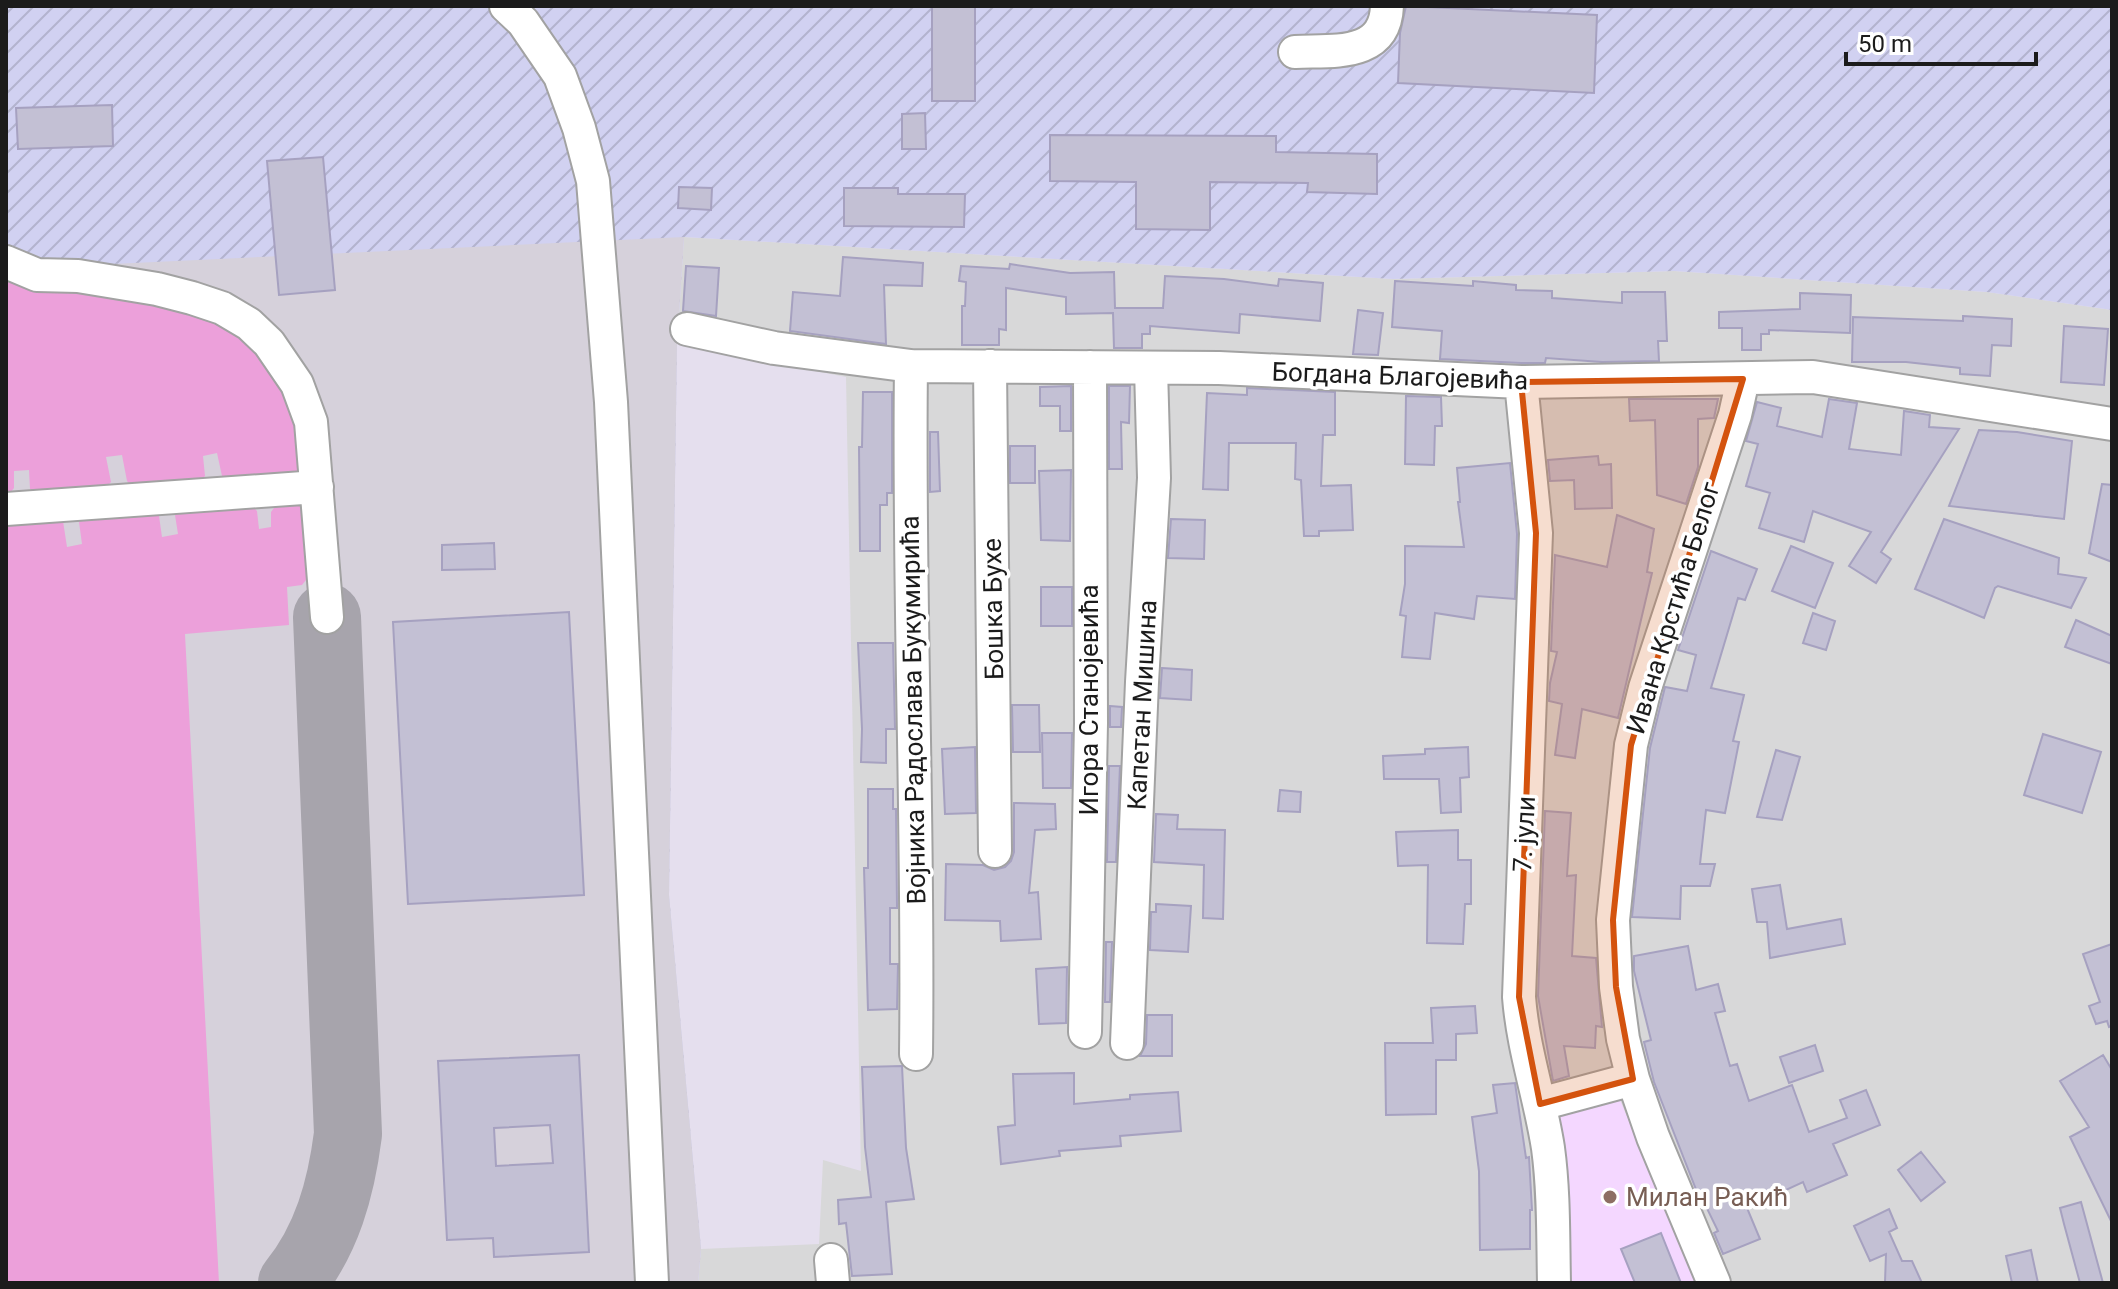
<svg xmlns="http://www.w3.org/2000/svg" width="2118" height="1289" font-family="Roboto,sans-serif">
  <style>
    .residential { fill: #d8d8d9 }
    .education { fill: #f4d7ff }
    .military { fill: url(#military-furrows) }
    .airport { fill: #d6d1db }
    .grass { fill: #eca0da }
    .lines { fill: none; stroke-linecap: round; stroke-linejoin: round }
    .taxiway { stroke: #a7a4ac; stroke-width: 68 }
    .building { fill: #c3c0d4; stroke: #a6a1c0; stroke-width: 2; fill-rule: evenodd }
    .minor-casing { stroke: #a2a2a2; stroke-width: 36 }
    .minor { stroke: #fff; stroke-width: 32 }
    .marked { fill: #d4530e; fill-opacity: 0.2; stroke: #d4530e; stroke-width: 6; stroke-linejoin: round }
    .education-dot { fill: #8d6e63; stroke: #fff; stroke-width: 3 }
    .labels { text-anchor: middle; dominant-baseline: central; stroke-width: 7; stroke-linejoin: round; paint-order: stroke }
    .street-label { font-size: 26px; fill: #1b1b1b; stroke: #fff }
    .education-label { font-size: 26px; fill: #785e54; stroke: #fff; text-anchor: start }
  </style>
  <defs>
    <pattern id="military-furrows" width="10" height="10" patternUnits="userSpaceOnUse" patternTransform="scale(2)"><rect width="10" height="10" fill="#d1d1f1"/><path d="M-1 1l2-2M0 10L10 0M9 11l2-2" fill="none" stroke="#b3b3ce"/></pattern>
  </defs>
  <rect width="100%" height="100%" fill="#e5dfee"/>
  <path class="residential" d="M684,237L1393,279L1674,271L1987,292L2112,310V1283H698L701,1249L819,1244L823,1160L861,1171L846,377L677,344Z"/>
  <path class="education" d="M1618,1095L1697,1283H1563L1555,1112Z"/>
  <path class="military" d="M6,6H2112V310L1987,292L1674,271L1393,279L684,237L677,344L669,895L701,1249L698,1283H6Z"/>
  <path class="airport" d="M684,237L677,344L669,895L701,1249L698,1283H6V269Z"/>
  <path class="grass" d="M6,280L122,289L252,336L298,405L301,478L234,487L222,476L217,453L203,456L205,476L194,488L138,493L127,481L122,455L106,457L111,482L99,495L40,497L30,489L29,470L14,471V488L6,498Z
    M298,495L310,509L313,571L302,585L287,587L289,625L185,634L219,1283H6V515L53,512L63,521L67,547L82,544L79,522L92,510L149,506L159,516L162,537L178,534L175,515L185,504L244,499L257,511L259,529L271,527V512L283,496Z"/>
  <g class="lines">
    <path class="taxiway" d="M292,1283C327,1240 341,1189 348,1134L327,617"/>
  </g>
  <path class="building" d="M932,6H975V101H932Z
    M1406,6L1597,15L1594,93L1398,83L1400,33Z
    M112,105L113,146L18,149L16,108Z
    M925,113L926,149H902V114Z
    M1050,135L1276,136V152L1377,154V194L1307,192L1308,183L1210,182V230L1136,229V182L1050,181Z
    M323,157L335,290L279,295L267,161Z
    M679,187L712,188L711,210L678,208Z
    M844,188H898V194H965L964,227L844,226Z
    M843,257L923,263L922,286L884,285L886,344L790,331L793,292L840,296Z
    M1010,264L1070,273L1114,272L1115,308H1163L1165,276L1224,279L1278,286L1279,279L1323,283L1320,321L1240,314L1239,333L1150,326V334H1142V348H1114L1113,313L1066,314V297L1006,288V330L999,329V345H962V306H965L966,282L959,281L961,266L1009,269Z
    M686,266L719,268L716,316L683,311Z
    M1395,281L1473,286V281L1516,285V290L1552,291V298L1622,303V292H1665L1667,341H1658L1659,361L1602,362L1546,358L1545,363H1521L1440,359L1442,331L1392,327Z
    M1800,293L1851,295L1850,333L1769,330V334H1761V350H1742V328H1719V312L1800,309Z
    M1358,310L1383,313L1378,355L1353,354Z
    M1963,316L2012,319L2011,346L1992,345L1990,376L1960,374V368L1906,362H1852L1853,317L1963,321Z
    M2064,326L2108,329L2104,385L2061,382Z
    M1071,386V431H1060V406H1040V387Z
    M1109,386H1130L1129,423L1121,422L1122,469H1109Z
    M1247,388L1335,392V435H1323L1321,486L1351,485L1353,530L1319,531V536H1304L1301,480L1295,479L1296,443H1229L1228,490L1203,489L1207,393L1247,395Z
    M863,392H892V493H887V505H880V551H860L859,447H862Z
    M1406,396L1441,397L1442,426H1435L1434,465L1405,464Z
    M1629,399H1718L1714,418L1698,419V467L1686,504L1657,495L1655,420L1630,421Z
    M1829,399L1857,403L1849,449L1901,455L1904,411L1930,415L1929,427L1959,429L1881,552L1891,559L1876,583L1849,566L1871,532L1813,511L1804,542L1759,528L1770,493L1746,486L1758,444L1746,441L1757,402L1781,408L1777,426L1822,437Z
    M1979,430L2017,432L2072,441L2064,519L1949,506Z
    M930,432H938L940,491L930,492Z
    M1010,446H1035V483H1010Z
    M1598,456L1599,465L1611,464L1612,508L1575,509L1574,480L1550,481L1548,460Z
    M1510,463L1517,534L1515,599L1477,596L1474,619L1435,613L1430,659L1402,657L1406,616L1400,615L1405,584V546L1464,547L1458,502H1460L1457,468Z
    M1071,470L1070,541L1041,540L1039,471Z
    M2102,484L2112,485V562L2089,553Z
    M1617,515L1654,529L1647,572L1652,573L1618,718L1582,709L1575,758L1555,755L1562,704L1549,701L1550,683L1557,652L1551,651L1555,555L1607,567Z
    M1171,519L1205,520L1204,559L1168,558Z
    M1944,519L2059,558L2058,574L2086,578L2071,608L1998,586L1995,588L1984,618L1915,589Z
    M494,543L495,569L442,570V545Z
    M1791,546L1833,563L1815,608L1772,591Z
    M1711,551L1757,569L1745,600L1738,598L1711,688L1744,695L1733,741L1739,742L1725,813L1706,810L1700,864H1715L1710,886H1681L1680,919L1632,917L1650,748L1665,687L1687,691L1696,655L1678,650Z
    M1041,587H1072V626H1041Z
    M569,612L584,895L408,904L393,622Z
    M1813,613L1835,621L1826,650L1803,643Z
    M2076,620L2112,636V664L2065,647Z
    M858,643H893L895,729H886V763L861,762L862,729Z
    M1162,668L1192,670L1191,700L1160,698Z
    M1012,705H1039L1040,752H1013Z
    M1110,706L1122,707L1121,727H1110Z
    M1042,733H1072L1071,788H1043Z
    M2043,734L2101,752L2082,813L2024,795Z
    M975,747L976,813L945,814L942,749Z
    M1468,747L1469,777L1460,778L1461,812L1441,813L1439,779H1384L1383,756L1425,754V749Z
    M1776,750L1800,757L1782,820L1757,817Z
    M1109,766H1120L1116,862H1107Z
    M868,789H893V809H896L897,908H890V964H898L897,1009L868,1010L864,868H868Z
    M1280,790L1301,792L1300,812L1278,811Z
    M1014,803L1055,804L1056,829L1035,830L1029,893L1038,892L1041,939L1001,941L1000,921L945,920L946,864L983,865L994,870L1005,867L1011,861L1014,852Z
    M1545,811L1571,813L1567,876L1576,875L1572,956L1596,958L1602,1027L1596,1026L1595,1048L1564,1046L1569,1076L1553,1081L1538,996Z
    M1156,814L1178,815L1177,829L1225,830L1223,919L1203,918L1204,865L1154,862Z
    M1458,830V860H1471V904H1465L1463,944L1427,943L1428,865L1398,866L1396,832Z
    M1780,885L1787,929L1841,919L1845,944L1770,958L1767,922H1757L1752,889Z
    M1156,904L1191,906L1188,952L1150,950L1151,912H1156Z
    M1106,942H1112L1110,1002H1105Z
    M2112,944V1026L2109,1027L2107,1021L2096,1024L2089,1006L2100,1002L2083,954Z
    M1688,946L1696,990L1718,984L1725,1011L1715,1013L1730,1066L1737,1064L1749,1101L1792,1085L1809,1132L1847,1118L1840,1100L1866,1090L1880,1125L1833,1144L1847,1175L1807,1192L1803,1182L1747,1208L1760,1239L1723,1254L1714,1233L1718,1231L1701,1196L1699,1197L1654,1082L1644,1042L1651,1040L1634,971V956Z
    M1067,967L1066,1023L1039,1024L1036,969Z
    M1475,1006L1477,1033L1456,1034V1060H1436V1114L1386,1115L1385,1043H1433L1431,1008Z
    M1147,1015H1172V1056H1140L1146,1044Z
    M1815,1045L1823,1071L1789,1083L1780,1057Z
    M579,1055L589,1252L494,1257L493,1238L447,1240L438,1061ZM550,1125L553,1163L496,1166L494,1128Z
    M2103,1055L2112,1070V1223L2070,1137L2089,1127L2060,1081Z
    M902,1066L906,1148L914,1199L886,1202L892,1274L852,1276L846,1223L839,1224L838,1200L871,1197L865,1147L862,1067Z
    M1074,1073V1104L1130,1099V1095L1178,1092L1181,1131L1120,1136L1121,1146L1059,1151L1060,1156L1001,1164L998,1127L1015,1125L1013,1074Z
    M1515,1083L1526,1158L1529,1157L1532,1210H1530V1249L1480,1250L1479,1171L1472,1117L1497,1113L1493,1085Z
    M1921,1152L1945,1182L1921,1201L1898,1170Z
    M2081,1202L2103,1283H2080L2064,1224L2060,1208Z
    M1889,1209L1897,1228L1889,1232L1902,1261H1912L1922,1283L1885,1282L1886,1254L1870,1261L1854,1226Z
    M1661,1233L1681,1283H1635L1621,1249Z
    M2031,1250L2038,1283H2012L2006,1256Z"/>
  <g class="lines">
    <defs>
      <path id="minor" d="M506,6L523,22L560,76L579,128L593,181L611,402L652,1283
        M1295,52C1333,50 1385,58 1387,6
        M6,262L37,275L78,276L157,289L192,298L222,308L249,324L269,343L297,384L311,422L327,617
        M687,329L774,348L911,366L1219,368L1521,382L1813,377L2112,424
        M911,366C908,595 919,825 916,1054
        M990,366L995,851
        M1521,382L1536,533L1519,997C1523,1049 1540,1097 1548,1148C1554,1192 1553,1238 1554,1283
        M6,509L317,487
        M1085,1032L1091,723L1090,367
        M1127,1043L1142,682L1154,478L1151,368
        M1540,1104L1633,1079
        M831,1260L833,1283
        M1714,1283L1653,1137L1633,1079L1623,1039L1616,987L1613,920L1631,745L1645,688L1735,415L1743,379"/>
    </defs>
    <use href="#minor" class="minor-casing"/>
    <use href="#minor" class="minor"/>
  </g>
  <path class="marked" d="M1743,379L1631,745L1613,920L1616,987L1633,1079L1540,1104L1519,997L1536,533L1521,382Z"/>
  <circle class="education-dot" cx="1610" cy="1197" r="8"/>
  <g class="labels">
    <g class="street-label">
      <text transform="translate(1400 376) rotate(2)">Богдана Благојевића</text>
      <text transform="translate(1673 608) rotate(-73)">Ивана Крстића Белог</text>
      <text transform="translate(993 609) rotate(-91)">Бошка Бухе</text>
      <text transform="translate(1089 700) rotate(-90)">Игора Станојевића</text>
      <text transform="translate(1142 705) rotate(-87)">Капетан Мишина</text>
      <text transform="translate(913 710) rotate(-91)">Војника Радослава Букумирића</text>
      <text transform="translate(1524 834) rotate(-87)">7. јули</text>
    </g>
    <g class="education-label">
      <text x="1626" y="1197">Милан Ракић</text>
    </g>
  </g>
  <rect width="2118" height="1289" fill="none" stroke="#1b1b1b" stroke-width="16"/>
  <path d="M1846 52v12h190v-12" fill="none" stroke="#1b1b1b" stroke-width="4"/>
  <text x="1858" y="52" font-size="24" fill="#1b1b1b" stroke="#ffffff" stroke-width="6" paint-order="stroke">50 m</text>
</svg>
